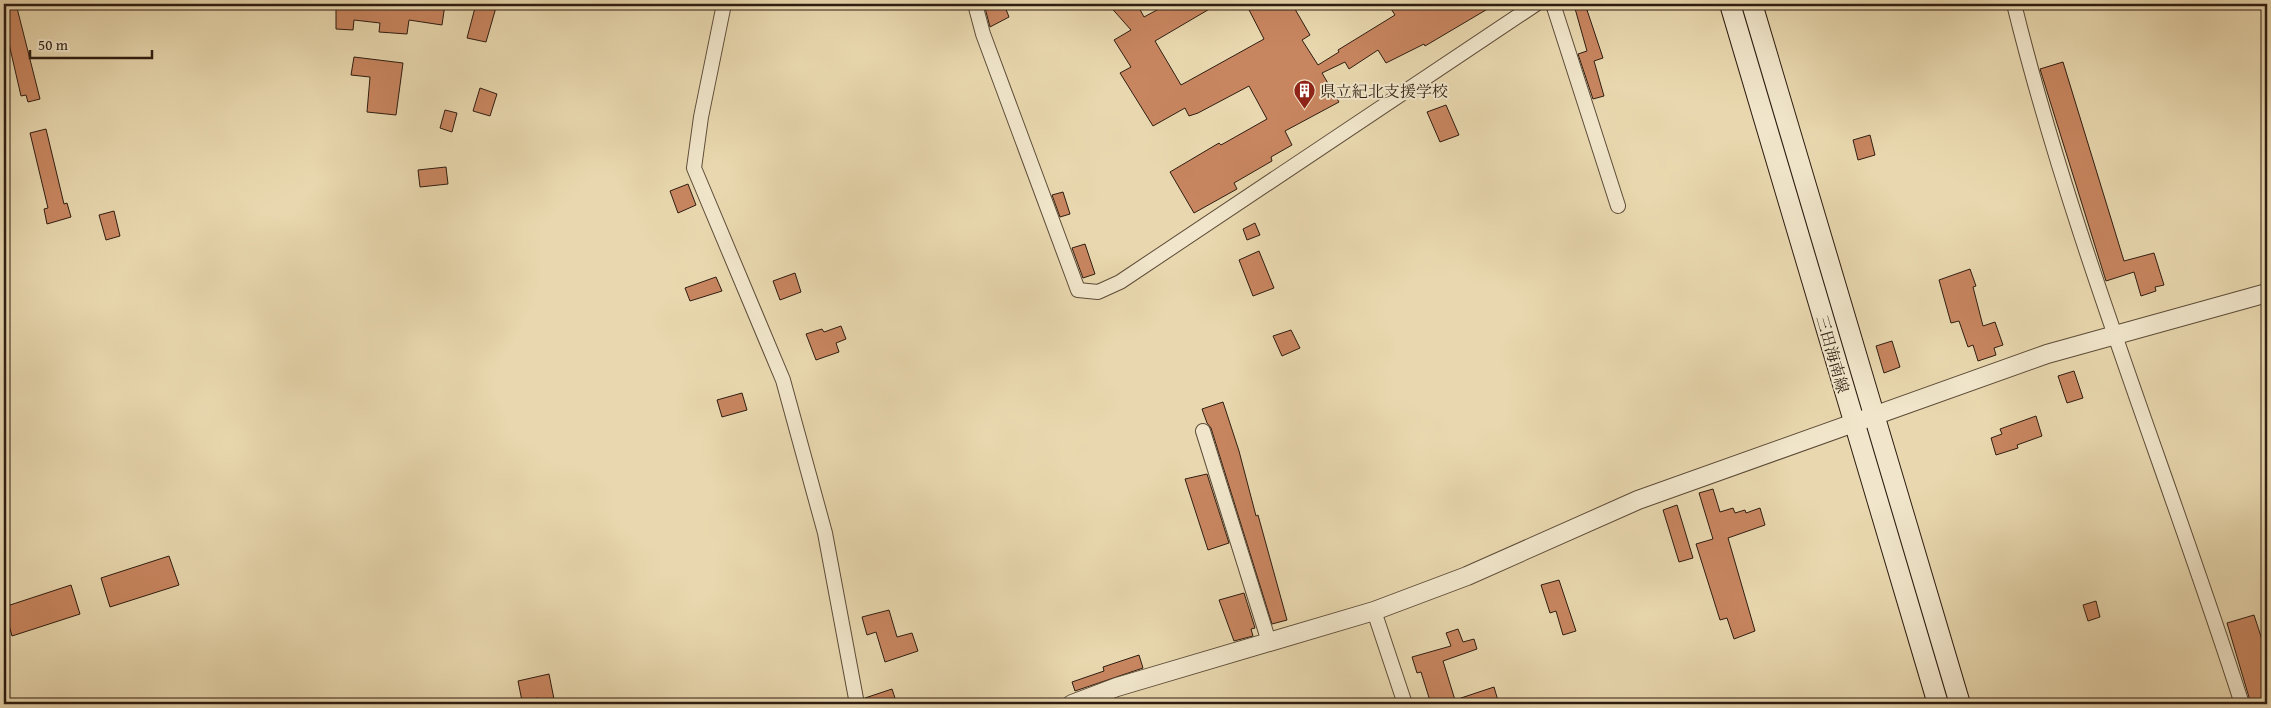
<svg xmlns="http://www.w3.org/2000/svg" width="2271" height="708" font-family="'Gentium Book Plus','Noto Serif JP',serif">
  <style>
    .building { fill: #c88660; stroke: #2e1d11 }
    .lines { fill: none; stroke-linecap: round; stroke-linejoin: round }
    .minor-casing { stroke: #5d4c38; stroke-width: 16 }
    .tertiary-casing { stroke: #5d4c38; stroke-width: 20 }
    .secondary-casing { stroke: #2e1d11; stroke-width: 22 }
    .minor { stroke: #f1e6cb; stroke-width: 14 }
    .tertiary { stroke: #f1e6cb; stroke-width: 18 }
    .secondary { stroke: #f1e6cb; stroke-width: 20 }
    .labels { text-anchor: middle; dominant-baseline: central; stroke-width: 4; stroke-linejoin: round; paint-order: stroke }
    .poi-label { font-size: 16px; fill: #2e1d11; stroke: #f1e6cb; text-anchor: start }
    .street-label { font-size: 16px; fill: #2e1d11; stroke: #f1e6cb }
  </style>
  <rect width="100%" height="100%" fill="#e9d8af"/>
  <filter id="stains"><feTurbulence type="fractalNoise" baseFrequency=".004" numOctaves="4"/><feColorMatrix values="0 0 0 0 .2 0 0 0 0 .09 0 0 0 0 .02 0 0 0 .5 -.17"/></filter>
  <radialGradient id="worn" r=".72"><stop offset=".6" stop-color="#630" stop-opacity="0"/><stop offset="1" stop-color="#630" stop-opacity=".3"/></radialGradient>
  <path class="building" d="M4,4H16L40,99L28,102L26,95L21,96L4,22Z
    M336,4H445L442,25L409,20L407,34L379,32L380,23L354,20L353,30L336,29Z
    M476,4H497L486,42L467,38Z
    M984,4H1004L1009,17L990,27Z
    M1108,4H1137L1144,17L1168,4H1218L1155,41L1181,85L1264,39L1246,4H1292L1310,35L1302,40L1318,65L1339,52L1338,50L1395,15L1388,4H1496L1425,46L1424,44L1386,63L1378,50L1349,69L1345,62L1322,73L1339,102L1285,131L1292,145L1271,157L1272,161L1234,183L1237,189L1194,213L1170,172L1219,143L1221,145L1267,119L1249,86L1198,113L1189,116L1185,108L1153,126L1120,73L1131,67L1114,40L1131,30Z
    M1578,4H1585L1603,58L1594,61L1604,96L1593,99L1578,54L1587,51L1574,5Z
    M354,57L403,63L396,115L367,112L370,77L351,75Z
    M2063,62L2124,261L2154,253L2164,285L2155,287L2156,291L2141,296L2134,272L2106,281L2040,69Z
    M480,88L497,94L490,116L473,111Z
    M1446,105L1459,135L1440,142L1427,112Z
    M445,110L457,113L452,132L440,128Z
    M46,129L64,204L67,203L71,217L47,224L44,209L48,208L30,133Z
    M1870,135L1875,155L1858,160L1853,140Z
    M446,167L448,184L420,187L418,170Z
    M688,184L696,205L678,213L670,191Z
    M1063,192L1070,214L1060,217L1052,195Z
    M114,211L120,236L106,240L99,215Z
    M1255,223L1260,235L1247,240L1243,229Z
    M1085,244L1095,274L1083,278L1072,248Z
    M1259,251L1274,288L1253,296L1239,260Z
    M1970,269L1976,286L1973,287L1983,326L1995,322L2003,345L1994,348L1996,355L1978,361L1973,345L1968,347L1959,321L1951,323L1939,280Z
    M795,273L801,292L780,300L773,281Z
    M716,277L722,291L690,301L685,288Z
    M841,326L846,339L836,343L839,352L816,360L806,334L822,329L824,332Z
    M1291,330L1300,348L1282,356L1273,336Z
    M1892,341L1900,367L1884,373L1876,346Z
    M2074,371L2083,398L2067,403L2058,376Z
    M742,393L747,410L722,417L717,400Z
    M1223,402L1239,451L1256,516L1258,515L1287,620L1272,624L1211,428L1207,423L1202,409Z
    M2036,416L2042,436L2017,445L2018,448L1996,455L1991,438L2002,434L2000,429Z
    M1207,474L1229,543L1208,550L1185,479Z
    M1713,489L1720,512L1733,508L1735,513L1745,510L1746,513L1760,508L1765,525L1728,538L1755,631L1734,639L1727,618L1720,620L1696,544L1713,539L1699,493Z
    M1677,505L1693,558L1679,562L1663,510Z
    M169,556L179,585L110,607L101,578Z
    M1559,580L1576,631L1563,635L1556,611L1550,613L1541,585Z
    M71,585L80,614L12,636L4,607Z
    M1244,593L1255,628L1251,629L1253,636L1234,641L1219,600Z
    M2096,601L2100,617L2088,621L2083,605Z
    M889,610L897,637L912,633L918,651L885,662L876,632L867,635L862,617Z
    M2254,615L2267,655V704H2251L2227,623Z
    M1458,629L1463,642L1474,639L1477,649L1443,661L1455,700L1494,687L1499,704H1431L1421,672L1417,673L1412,657L1451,646L1446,633Z
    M1139,655L1143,668L1075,691L1072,682L1104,671L1103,667Z
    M549,674L555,704H538V698L522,701L518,681Z
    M892,689L897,704H866L865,698Z"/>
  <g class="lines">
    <defs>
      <path id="minor" d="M724,4L701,117L694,168L783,380L825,533L857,704
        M975,4L983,34L1078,290L1098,292L1120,282L1536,4
        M1553,4L1618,206
        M2014,4C2073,243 2167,470 2242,704
        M1203,431L1269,642
        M1374,611L1405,704"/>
      <path id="tertiary" d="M1072,704L1117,687L1374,611L1467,576L1638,500L2047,354L2267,293"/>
      <path id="secondary" d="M1730,4L1938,704
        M1752,4L1960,704"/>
    </defs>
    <use href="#minor" class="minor-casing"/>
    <use href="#tertiary" class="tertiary-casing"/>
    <use href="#secondary" class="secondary-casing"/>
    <use href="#minor" class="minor"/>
    <use href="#tertiary" class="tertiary"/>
    <use href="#secondary" class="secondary"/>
  </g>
  <defs>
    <symbol id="building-pin" viewBox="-11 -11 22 30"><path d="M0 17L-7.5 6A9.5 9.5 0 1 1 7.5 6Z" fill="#8f2418" stroke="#f1e6cb"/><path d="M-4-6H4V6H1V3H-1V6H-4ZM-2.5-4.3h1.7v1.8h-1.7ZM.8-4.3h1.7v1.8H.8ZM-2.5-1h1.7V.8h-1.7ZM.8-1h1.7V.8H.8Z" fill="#fff"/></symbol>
  </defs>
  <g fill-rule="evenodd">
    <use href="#building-pin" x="1292" y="78" width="25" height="34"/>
  </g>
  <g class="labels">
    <g class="poi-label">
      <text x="1320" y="91">県立紀北支援学校</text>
    </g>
    <g class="street-label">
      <text transform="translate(1833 354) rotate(74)">三田海南線</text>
    </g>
  </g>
  <rect width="2271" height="708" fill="none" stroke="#e9d8af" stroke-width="20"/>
  <rect x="5" y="5" width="2261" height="698" fill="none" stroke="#2e1d11" stroke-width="2.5"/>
  <rect x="10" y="10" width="2251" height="688" fill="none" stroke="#2e1d11"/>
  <path d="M30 50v8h122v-8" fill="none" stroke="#2e1d11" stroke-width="2.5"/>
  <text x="38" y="50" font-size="15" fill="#2e1d11" stroke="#f1e6cb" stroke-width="4" paint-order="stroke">50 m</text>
  <rect width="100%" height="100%" filter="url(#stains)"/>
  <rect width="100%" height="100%" fill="url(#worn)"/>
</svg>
